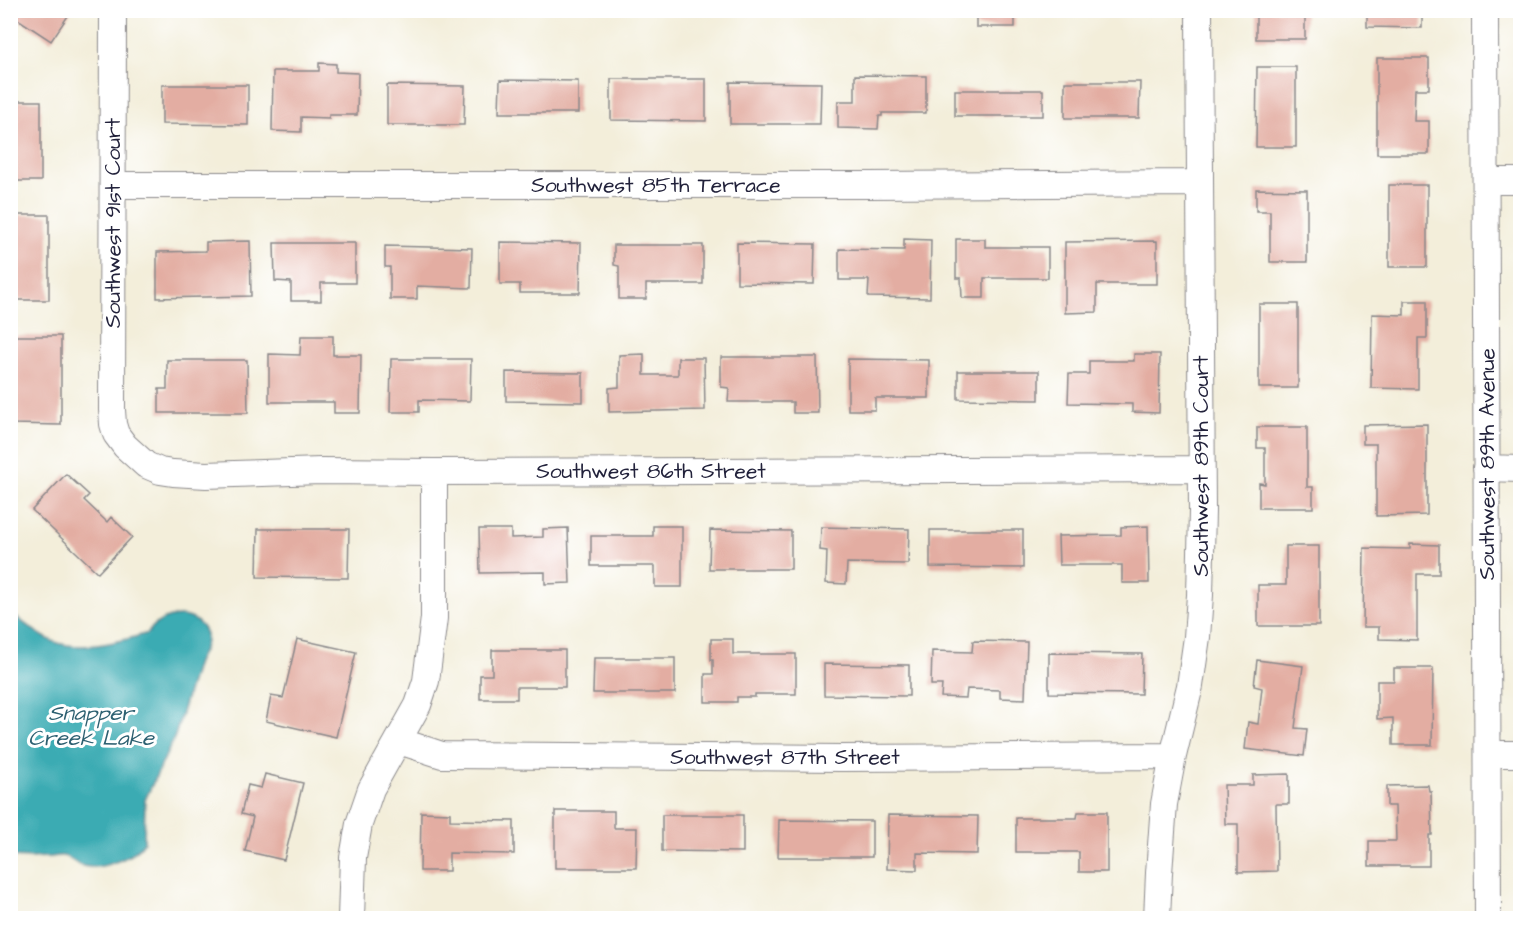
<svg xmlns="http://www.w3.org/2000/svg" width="1531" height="929" font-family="'Architects Daughter',sans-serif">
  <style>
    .water { fill: #3aabb3; stroke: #2e6677; stroke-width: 1.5 }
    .building { fill: #e3ada2 }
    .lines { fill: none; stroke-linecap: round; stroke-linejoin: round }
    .minor-casing { stroke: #8a888a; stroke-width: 28 }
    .minor { stroke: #fff; stroke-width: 26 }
    .labels { text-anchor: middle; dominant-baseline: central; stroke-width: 6; stroke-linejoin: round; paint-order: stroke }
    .street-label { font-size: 21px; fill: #22223b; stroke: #fff }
    .water-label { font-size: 22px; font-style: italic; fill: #2d6071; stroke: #fff }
  </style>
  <rect width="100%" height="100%" fill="#fff"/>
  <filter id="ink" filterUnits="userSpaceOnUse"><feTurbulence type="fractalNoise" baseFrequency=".0167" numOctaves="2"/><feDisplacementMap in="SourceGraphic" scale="12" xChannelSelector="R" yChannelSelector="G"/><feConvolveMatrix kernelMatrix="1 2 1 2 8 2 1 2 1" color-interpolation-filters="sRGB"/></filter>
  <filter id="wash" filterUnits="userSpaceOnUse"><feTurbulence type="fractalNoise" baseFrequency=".008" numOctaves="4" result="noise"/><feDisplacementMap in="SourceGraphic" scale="24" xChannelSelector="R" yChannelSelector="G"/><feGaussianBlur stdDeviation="1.35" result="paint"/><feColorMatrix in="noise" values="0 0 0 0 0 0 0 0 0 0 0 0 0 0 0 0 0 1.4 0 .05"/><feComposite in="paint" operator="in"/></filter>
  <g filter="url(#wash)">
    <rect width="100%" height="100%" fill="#f3eeda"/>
    <path class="water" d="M11,613C24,623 39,636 55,642C81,652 123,641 148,633C157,618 179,611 195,620C200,624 205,628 206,635C207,645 202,653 197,662L175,736L145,800L144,842C134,858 98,872 80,865C74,863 70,857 63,856C59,855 53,857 49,857C36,858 23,858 11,857Z"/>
    <g id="blocks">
      <path class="building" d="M10,10H72L51,41L10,14Z
        M976,10H1015V27H976Z
        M1256,10H1305V39H1256Z
        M1367,10H1422V28L1367,27Z
        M1377,58H1429V89H1415L1414,121H1429V154H1377Z
        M319,63L336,64V72L358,73L357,115H329V118L301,117V132L272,131L273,71H319Z
        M1257,67H1296V147H1256Z
        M855,75L926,76V113H882V116H879L878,129L838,128V101H855Z
        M611,79H706V121L611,120Z
        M500,80L578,81V113H499Z
        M730,82L821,83L820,124H730Z
        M1065,82H1140L1139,118H1065Z
        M162,85H248V125L162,124Z
        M387,85L465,86L464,125H387Z
        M955,90H1043V116H955Z
        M10,101H41V181H10Z
        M1389,185H1427V267H1389Z
        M1256,189L1307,190V262H1270V211H1256Z
        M10,215H49V300H10Z
        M904,239L931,240L930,298L868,297L869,280H839V249L904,250Z
        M956,239H985V247H1048V278H984V298H962L961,278H956Z
        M250,241L251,296L157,298V252L206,251V242Z
        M1157,241V284H1097V312L1065,313V242Z
        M500,242L581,243L580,293H520V284H500Z
        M274,243H355V283H321V301H291V282L275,281Z
        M737,243L815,244L814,284L737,283Z
        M614,245H703V284H646V299H619V266L614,265Z
        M385,246L472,248L471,288L417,286V299H390V267H385Z
        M1404,301H1427V338H1418V389L1371,388L1372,314L1404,315Z
        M1259,304H1298V388H1259Z
        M13,336H61V425L12,424L10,363H13Z
        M301,336H333V355H361L360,413H334V402H269V354L300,355Z
        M644,354V375H678V358H704L705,410L609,412V388L619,387V355Z
        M1134,354H1160L1159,413L1132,412V404L1068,403L1069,374H1089V361H1134Z
        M721,357H817L818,413H793V402H728L729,388L721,387Z
        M391,359H471L470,401L419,400V412H390Z
        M848,359L929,360V398H875V410H848Z
        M167,360H247L248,413H159V389H167Z
        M958,371H1039V400L958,399Z
        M506,372L583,373V402L506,401Z
        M1427,424V515L1376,516V444H1363V425Z
        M1257,427H1307V487H1313V508H1259V483L1265,484V448H1257Z
        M66,474L89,495L84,500L107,522L111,517L132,537L98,573L32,510Z
        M653,526H682V587H655V566H591V536H653Z
        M1148,526L1149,583H1122V565H1059L1058,536L1121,535V527Z
        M821,527L909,529L908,564L847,563L846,584L826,583L827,551L820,550Z
        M568,528L570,583L545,584V572L480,573L479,529H511V538L543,537V529Z
        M258,529H349L348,578L257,577Z
        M710,530L791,531V569H709Z
        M930,530H1023V568L930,567Z
        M1410,544L1439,545V574H1417V640L1379,639V627H1363L1364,548L1410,549Z
        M1286,546H1319V626H1258V585H1286Z
        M297,639L356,652L336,737L266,721L271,696L283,698Z
        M711,639H733V654H796V694H755V697H737V702H705V674H713V660H711Z
        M973,641L1027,642L1025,699L1000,698V690L967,689L966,698L941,697L942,685H931L932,651L972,652Z
        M492,650H565V687H517V699H480V675H492Z
        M1049,653L1142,654L1141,694L1049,693Z
        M594,658H675V693H593Z
        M1257,660L1303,666L1295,728L1307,729L1304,756L1245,749L1248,722L1258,724L1262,688L1254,686Z
        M824,664L909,665V696L824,695Z
        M1394,668H1433L1432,745H1393V718L1377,719V681H1394Z
        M265,774L303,783L284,860L245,851L253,817L241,814L248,785L261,788Z
        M1289,774V804H1276L1277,871L1238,872V824H1225L1224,785H1253V775Z
        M1428,785L1429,791H1431L1432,835H1429V866H1369V841H1396L1395,806H1387V786Z
        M555,811H614V828H637L636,868H555Z
        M421,812L450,813V820L514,821V854L449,853V871H420Z
        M1078,812H1107V872H1079V852H1016V818H1077Z
        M662,815H743V852L662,851Z
        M888,815L978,816L977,854L917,853V870L887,869Z
        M779,820L872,821V857H778Z"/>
    </g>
  </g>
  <g filter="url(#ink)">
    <use href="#blocks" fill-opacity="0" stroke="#8a888a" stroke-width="1.5"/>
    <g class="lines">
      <defs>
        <path id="minor" d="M113,10L112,410L113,424L116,434L125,446L146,465L160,471L173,473L206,475L321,471L434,472L1201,469
          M1485,10L1488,918
          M1486,181H1520
          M113,185H869L1199,183
          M1486,468L1520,469
          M399,741L442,755L841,758L1173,756
          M1488,754H1520
          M351,918L353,858L359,824L371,789L418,705L426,681L434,618V472
          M1157,918L1159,873L1164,804L1173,756L1190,686L1197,637L1200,595L1202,511L1199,10"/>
      </defs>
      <use href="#minor" class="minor-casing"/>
      <use href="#minor" class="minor"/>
    </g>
  </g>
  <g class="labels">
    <g class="street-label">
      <text x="656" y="185">Southwest 85th Terrace</text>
      <text transform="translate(113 223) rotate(-90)">Southwest 91st Court</text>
      <text transform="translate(1487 464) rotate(-90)">Southwest 89th Avenue</text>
      <text transform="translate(1201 466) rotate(-90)">Southwest 89th Court</text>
      <text x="651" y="471">Southwest 86th Street</text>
      <text x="785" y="757">Southwest 87th Street</text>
    </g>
    <g class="water-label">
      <text x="91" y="713">Snapper<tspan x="91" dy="25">Creek Lake</tspan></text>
    </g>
  </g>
  <rect width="1531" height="929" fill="none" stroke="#fff" stroke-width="36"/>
</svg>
